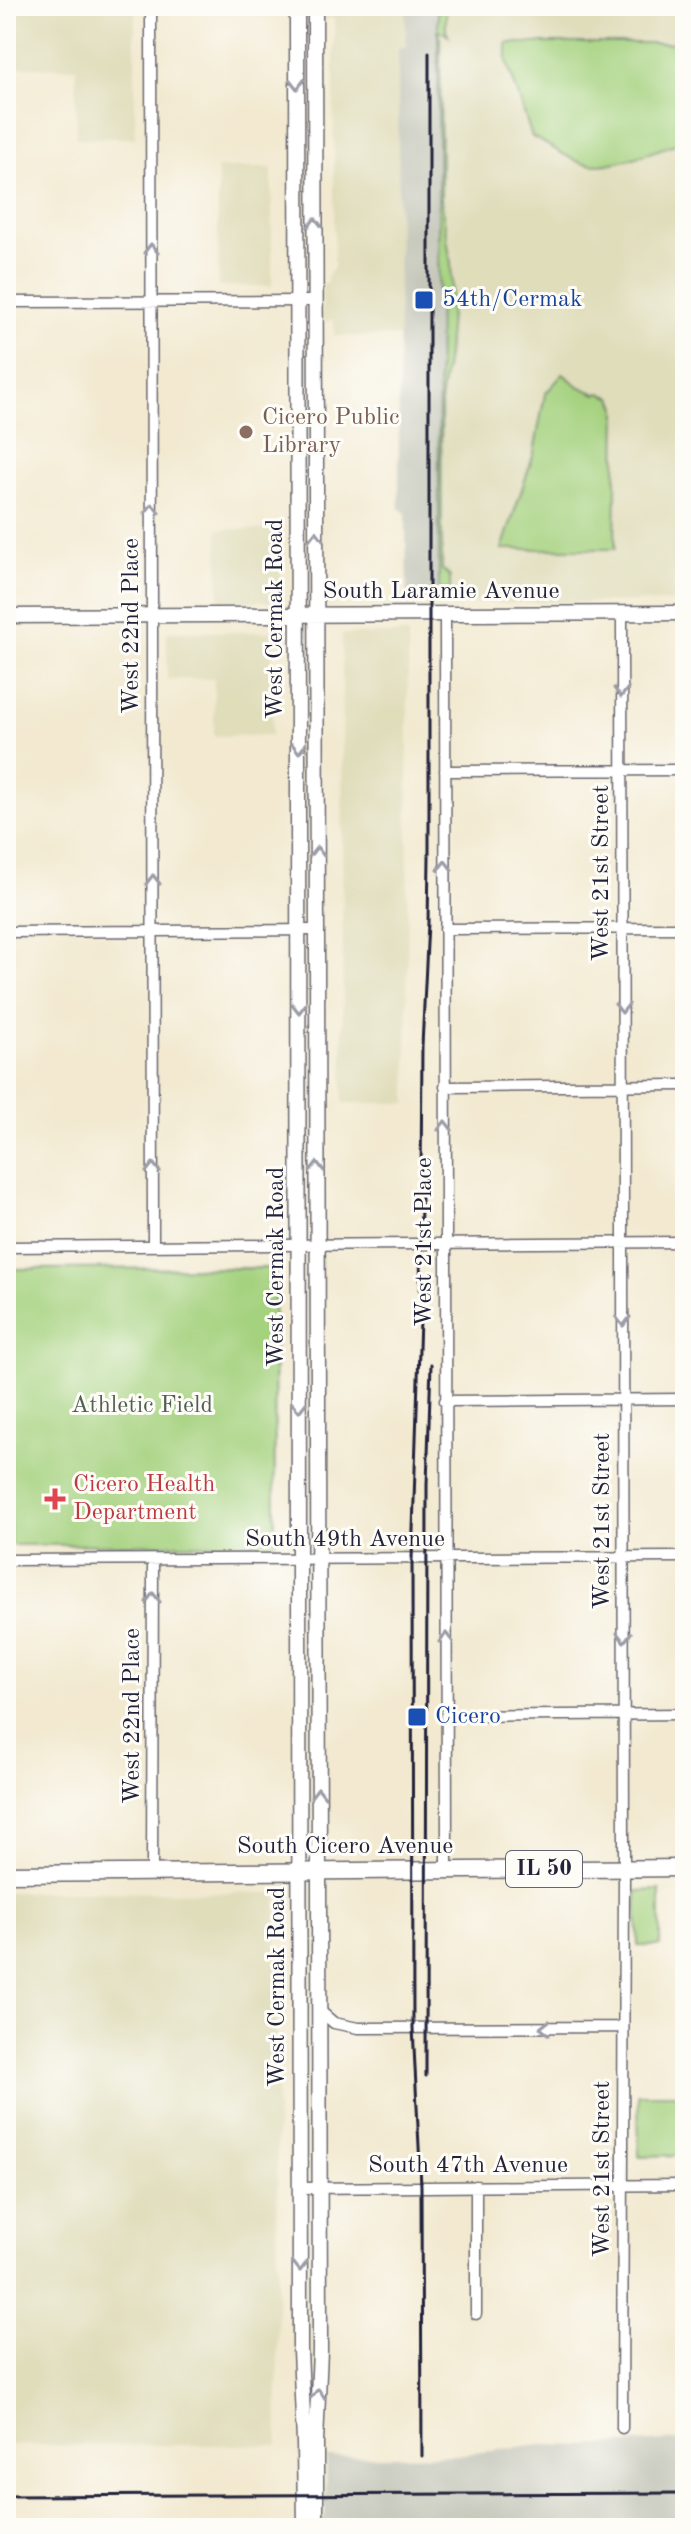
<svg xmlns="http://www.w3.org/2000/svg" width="691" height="2534" font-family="'Old Standard TT',serif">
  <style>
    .built { fill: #e0ddbb }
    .industrial { fill: #c4c6b9 }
    .green { fill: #a5d27f; stroke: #647a5d; stroke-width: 2 }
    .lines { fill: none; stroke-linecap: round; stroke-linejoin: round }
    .minor-casing { stroke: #6b686f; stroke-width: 13 }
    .secondary-casing { stroke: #6b686f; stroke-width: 17 }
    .primary-casing { stroke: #6b686f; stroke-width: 19 }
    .minor { stroke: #fff; stroke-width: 10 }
    .secondary { stroke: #fff; stroke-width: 14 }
    .primary { stroke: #fff; stroke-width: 16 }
    .rail { stroke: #22223b; stroke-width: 3 }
    .oneway { stroke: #9c9ca7 }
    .transit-dot { fill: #1a4fb4; stroke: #fdfcf7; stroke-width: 3 }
    .education-dot { fill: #8d6e63; stroke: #fdfcf7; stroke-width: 3 }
    .health-dot { fill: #e0444e; stroke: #fdfcf7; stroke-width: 3 }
    .labels { text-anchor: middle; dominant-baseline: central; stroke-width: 6; stroke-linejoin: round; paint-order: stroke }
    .shield { fill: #fdfcf7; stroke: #646373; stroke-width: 2 }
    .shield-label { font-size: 22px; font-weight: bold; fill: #22223b }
    .transit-label { font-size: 24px; fill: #164399; stroke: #fdfcf7; text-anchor: start }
    .education-label { font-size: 24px; fill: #785e54; stroke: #fdfcf7; text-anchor: start }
    .street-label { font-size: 24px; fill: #22223b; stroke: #fdfcf7 }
    .park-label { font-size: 24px; fill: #506053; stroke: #fdfcf7 }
    .health-label { font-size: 24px; fill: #be3a42; stroke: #fdfcf7; text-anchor: start }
  </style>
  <rect width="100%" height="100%" fill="#fdfcf7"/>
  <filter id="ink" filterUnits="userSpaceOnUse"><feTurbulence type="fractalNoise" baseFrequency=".0125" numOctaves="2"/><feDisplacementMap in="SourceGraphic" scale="16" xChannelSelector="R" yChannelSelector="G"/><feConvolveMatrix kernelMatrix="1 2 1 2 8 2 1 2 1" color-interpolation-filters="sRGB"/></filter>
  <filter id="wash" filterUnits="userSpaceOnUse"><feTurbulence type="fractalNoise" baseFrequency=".006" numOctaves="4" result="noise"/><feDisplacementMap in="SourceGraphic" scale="32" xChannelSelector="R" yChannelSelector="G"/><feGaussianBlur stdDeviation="1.8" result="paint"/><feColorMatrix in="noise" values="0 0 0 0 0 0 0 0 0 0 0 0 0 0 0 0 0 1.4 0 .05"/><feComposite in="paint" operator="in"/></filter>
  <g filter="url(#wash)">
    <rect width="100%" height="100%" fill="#f2e9d0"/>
    <path class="built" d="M10,6H135V138H76V68L9,67Z
      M322,6H406V48H398L399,336H334V322L331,319L327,322L322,318V284H327V276L334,268V20L330,17L326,21L321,15Z
      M438,6H685V602L439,603Z
      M218,168H272V286H218Z
      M218,529L281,530V588H278L272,595V601H219Z
      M167,632H272V735L214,736V679H167Z
      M342,634H408L407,1103H343Z
      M6,1892L276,1893L278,2445H6Z"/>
    <path class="industrial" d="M406,6H438L439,603L407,604L406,513L399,508L398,48L406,47Z
      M685,2440V2528H321L320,2517H325L327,2457L456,2455L543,2445L586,2446Z"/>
    <path class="green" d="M438,6H446V30L449,36L440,30L441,201L451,263L452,285L447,355L441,397L442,569L450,577V590H439Z
      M507,43H685V141C656,149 611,171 582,163C564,157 549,144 532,137L507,61Z
      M563,374L580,387L596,394L601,393L613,398L617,407L615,549H502L534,453L545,394Z
      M274,1268L275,1544L10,1545L9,1269Z
      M660,1890V1946H638L637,1891Z
      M638,2094H685V2155L639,2156Z"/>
  </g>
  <g filter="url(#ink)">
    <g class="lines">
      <defs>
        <path id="minor" d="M151,6L153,1246
          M6,302L315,301
          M445,614L447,1870
          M622,614L624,1869L622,2428
          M445,771L685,770
          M445,929L685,928
          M6,932L317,930
          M445,1087L685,1085
          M6,1247L685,1242
          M445,1401L685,1399
          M6,1560L685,1557
          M446,1716L685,1714
          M152,1872L153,1560
          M319,2010L334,2023L358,2028L623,2027
          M476,2186V2314
          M300,2188L685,2185"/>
        <path id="secondary" d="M297,6L300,2350L304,2442L305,2528
          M315,6L320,2351L316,2442V2528
          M6,616L685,613"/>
        <path id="primary" d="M6,1874L685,1868"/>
      </defs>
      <use href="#minor" class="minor-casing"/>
      <use href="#secondary" class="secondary-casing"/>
      <use href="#primary" class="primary-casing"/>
      <use href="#minor" class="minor"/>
      <use href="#secondary" class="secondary"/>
      <use href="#primary" class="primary"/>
      <path class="rail" d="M426,2076L427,1484L431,1364
        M422,2456L421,2186L413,2028L412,1560L420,1319L422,1046L428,923L429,857V52
        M6,2496L685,2493
        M422,2528V2524"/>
    </g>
    <defs><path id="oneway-chevron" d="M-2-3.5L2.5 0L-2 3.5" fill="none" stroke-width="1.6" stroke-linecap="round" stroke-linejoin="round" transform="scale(2)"/></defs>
    <g class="oneway">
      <use href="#oneway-chevron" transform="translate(297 84) rotate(90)"/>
      <use href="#oneway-chevron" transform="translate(315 223) rotate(-90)"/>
      <use href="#oneway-chevron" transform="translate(151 249) rotate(-90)"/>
      <use href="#oneway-chevron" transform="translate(152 509) rotate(-90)"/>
      <use href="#oneway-chevron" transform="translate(316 536) rotate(-90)"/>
      <use href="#oneway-chevron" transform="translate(621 692) rotate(90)"/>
      <use href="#oneway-chevron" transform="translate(299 748) rotate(90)"/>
      <use href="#oneway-chevron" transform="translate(317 852) rotate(-90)"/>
      <use href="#oneway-chevron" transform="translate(445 866) rotate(-90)"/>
      <use href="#oneway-chevron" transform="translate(153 880) rotate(-90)"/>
      <use href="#oneway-chevron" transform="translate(299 1008) rotate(90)"/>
      <use href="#oneway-chevron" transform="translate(622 1008) rotate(90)"/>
      <use href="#oneway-chevron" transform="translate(445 1126) rotate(-90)"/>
      <use href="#oneway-chevron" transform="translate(317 1167) rotate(-90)"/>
      <use href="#oneway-chevron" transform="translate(153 1168) rotate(-90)"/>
      <use href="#oneway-chevron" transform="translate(623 1321) rotate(90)"/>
      <use href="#oneway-chevron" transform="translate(299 1407) rotate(90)"/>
      <use href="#oneway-chevron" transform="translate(153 1598) rotate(-90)"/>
      <use href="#oneway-chevron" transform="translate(624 1637) rotate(90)"/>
      <use href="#oneway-chevron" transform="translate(446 1638) rotate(-90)"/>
      <use href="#oneway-chevron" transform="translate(318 1793) rotate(-90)"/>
      <use href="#oneway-chevron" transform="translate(545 2028) rotate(180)"/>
      <use href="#oneway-chevron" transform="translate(300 2266) rotate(90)"/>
      <use href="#oneway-chevron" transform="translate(318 2394) rotate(-88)"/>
    </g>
  </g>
  <g class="transit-dot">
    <rect x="414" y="290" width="20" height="20" rx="4"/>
    <rect x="407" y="1707" width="20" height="20" rx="4"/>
  </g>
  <circle class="education-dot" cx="246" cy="432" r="8"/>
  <path class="health-dot" d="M51 1487h8v8h8v8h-8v8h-8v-8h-8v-8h8z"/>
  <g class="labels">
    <rect class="shield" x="506" y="1851" width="76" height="36" rx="6"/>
    <g class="shield-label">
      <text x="544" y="1869">IL 50</text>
    </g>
    <g class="transit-label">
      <text x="442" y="300">54th/Cermak</text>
      <text x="435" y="1717">Cicero</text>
    </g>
    <g class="education-label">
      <text x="262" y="418">Cicero Public<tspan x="262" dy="28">Library</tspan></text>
    </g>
    <g class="street-label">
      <text x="441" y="592">South Laramie Avenue</text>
      <text transform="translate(276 619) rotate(-90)">West Cermak Road</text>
      <text transform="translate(132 626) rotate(-90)">West 22nd Place</text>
      <text transform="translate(602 873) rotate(-90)">West 21st Street</text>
      <text transform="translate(425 1242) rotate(-90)">West 21st Place</text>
      <text transform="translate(277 1267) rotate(-90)">West Cermak Road</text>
      <text transform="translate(603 1521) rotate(-90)">West 21st Street</text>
      <text x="345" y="1540">South 49th Avenue</text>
      <text transform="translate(133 1716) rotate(-90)">West 22nd Place</text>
      <text x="345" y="1847">South Cicero Avenue</text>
      <text transform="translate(278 1987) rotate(-90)">West Cermak Road</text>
      <text x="468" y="2166">South 47th Avenue</text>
      <text transform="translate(603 2169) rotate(-90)">West 21st Street</text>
    </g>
    <g class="park-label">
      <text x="142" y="1406">Athletic Field</text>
    </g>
    <g class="health-label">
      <text x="73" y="1485">Cicero Health<tspan x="73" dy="28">Department</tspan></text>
    </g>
  </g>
  <rect width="691" height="2534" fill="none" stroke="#fdfcf7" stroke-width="32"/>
</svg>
